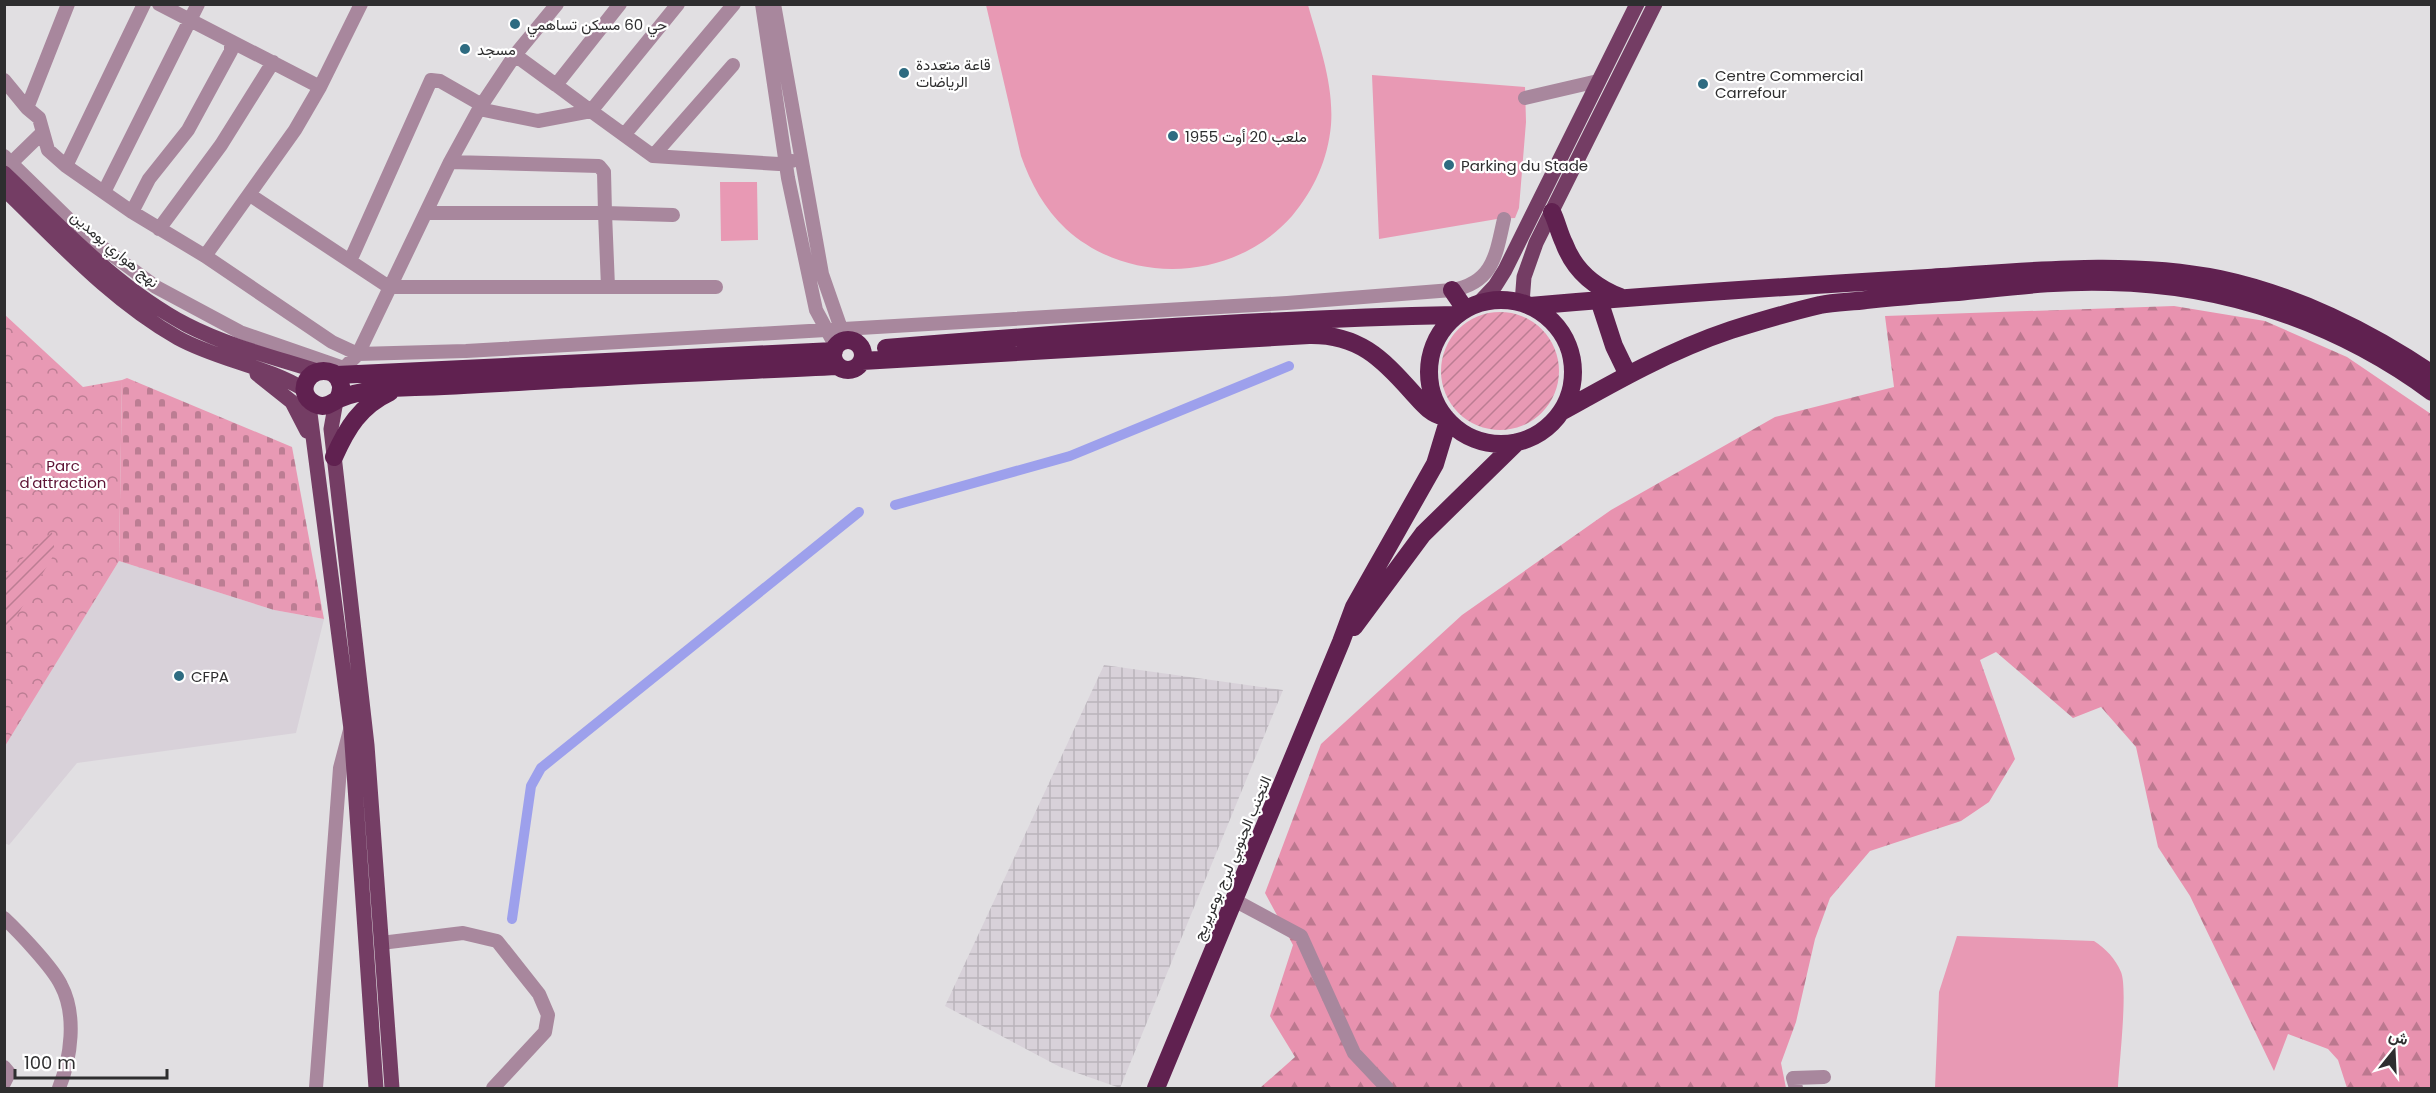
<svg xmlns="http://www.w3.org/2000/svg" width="2436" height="1093" font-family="Poppins,Vazirmatn,sans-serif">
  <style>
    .built { fill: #d8d1d9 }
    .industrial { fill: url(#industrial-grid) }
    .forest { fill: url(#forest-firs) }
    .cemetery { fill: url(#cemetery-stones) }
    .park { fill: url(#park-crowns) }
    .garden { fill: url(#garden-furrows) }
    .pitch { fill: #e899b4 }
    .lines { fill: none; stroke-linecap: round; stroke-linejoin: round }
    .canal { stroke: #9da0ec; stroke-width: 10 }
    .minor { stroke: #a8879d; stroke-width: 14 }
    .major { stroke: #743d64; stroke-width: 15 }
    .highway { stroke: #602150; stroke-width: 18 }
    .poi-dot { fill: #2e6b81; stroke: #fff; stroke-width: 2 }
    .labels { text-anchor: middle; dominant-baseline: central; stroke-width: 4.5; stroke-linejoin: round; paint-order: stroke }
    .poi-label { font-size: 15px; fill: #2e2e2f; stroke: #fff; text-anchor: start }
    .street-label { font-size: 15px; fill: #2e2e2f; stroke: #fff }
    .park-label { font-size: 15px; fill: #5d1234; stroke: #fff }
  </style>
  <defs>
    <pattern id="industrial-grid" width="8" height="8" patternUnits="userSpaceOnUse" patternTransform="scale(1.5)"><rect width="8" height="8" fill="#d8d1d9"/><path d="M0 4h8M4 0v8" fill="none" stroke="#bab4bb"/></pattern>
    <pattern id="forest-firs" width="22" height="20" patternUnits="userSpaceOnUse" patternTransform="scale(1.5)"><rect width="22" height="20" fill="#e892af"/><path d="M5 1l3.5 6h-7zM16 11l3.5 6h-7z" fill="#bc788f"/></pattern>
    <pattern id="cemetery-stones" width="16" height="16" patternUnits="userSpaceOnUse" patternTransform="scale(1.5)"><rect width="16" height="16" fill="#e899b4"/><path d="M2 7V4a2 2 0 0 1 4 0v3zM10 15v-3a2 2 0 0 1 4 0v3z" fill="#bc7d93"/></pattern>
    <pattern id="park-crowns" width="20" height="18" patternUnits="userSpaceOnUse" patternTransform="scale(1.5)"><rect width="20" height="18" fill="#e899b4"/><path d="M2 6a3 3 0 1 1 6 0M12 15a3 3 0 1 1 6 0" fill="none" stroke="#bc7d93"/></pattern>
    <pattern id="garden-furrows" width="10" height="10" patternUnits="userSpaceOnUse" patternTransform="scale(1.5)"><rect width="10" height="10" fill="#e899b4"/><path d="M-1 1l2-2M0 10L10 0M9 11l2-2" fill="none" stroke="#bc7d93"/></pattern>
  </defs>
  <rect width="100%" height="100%" fill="#e1dfe2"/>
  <path class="built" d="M119,561L274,610L324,619L296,733L77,763L9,845L4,843V746Z"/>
  <path class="industrial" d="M1104,665L1283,690L1120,1088L1060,1067L945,1006Z"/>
  <path class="forest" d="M2174,306L2265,321L2347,357L2431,414V1088H2347L2338,1060L2328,1049L2288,1034L2274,1071L2190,896L2158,847L2136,747L2101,707L2073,718L1996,652L1980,660L2015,759L1989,802L1961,821L1870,851L1830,898L1815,939L1796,1022L1781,1063L1786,1088H1260L1295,1057L1270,1016L1293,945L1265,893L1321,744L1462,615L1611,510L1775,417L1894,387L1885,316Z"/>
  <path class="cemetery" d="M127,378L292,447L324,619L274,610L119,561L122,380Z"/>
  <path class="park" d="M4,314L83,387L122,380L119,561L5,746Z"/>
  <path class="garden" d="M1441 371a59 59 0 1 1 118 0a59 59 0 1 1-118 0Z
    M52,532L55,553L5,635V574Z"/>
  <path class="pitch" d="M986,5H1308C1319,44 1334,84 1331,125C1328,159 1314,190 1292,216C1235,281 1130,287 1066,229C1044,208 1031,184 1021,156Z
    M1372,75L1525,87L1526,122L1519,208L1515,218L1497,219L1379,239Z
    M720,182H757L758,240L721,241Z
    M1957,936L2094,941C2106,949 2115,958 2121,972C2128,989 2119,1065 2118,1088H1935L1939,992Z"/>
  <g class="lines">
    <path class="canal" d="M895,505L1070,456L1289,366
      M512,919L531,786L541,768L859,512"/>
    <path class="minor" d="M68,4L27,108L39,118L48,150L66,166L132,212L205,256
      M159,4L320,87
      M361,4L320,87L295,130L205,256L332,342L358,354L466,351L1287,303L1452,290C1493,283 1496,255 1504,219
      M620,4L556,85L591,111L678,4
      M762,4L788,178L816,310L836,347
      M774,4L822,274L845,340
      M515,55L556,85
      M4,80L27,108
      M1525,98L1598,81
      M479,109L538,121L591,111L653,156L779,164L792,161
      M624,135L734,4
      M4,156L84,234L156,287L240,332L344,368
      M653,156L733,65
      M450,162L599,166L604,172L605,213L673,215
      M66,166L144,4
      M6,168L43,132
      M104,192L198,4
      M250,195L389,287H716
      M132,212L149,179L188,130L231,51V42
      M428,213H605L608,287
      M159,229L221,145L273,62
      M350,261L431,80L440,81L482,105
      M337,375L358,354L450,162L479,109L515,55L557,4
      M1234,900L1301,936L1354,1053L1387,1088
      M4,918C19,932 53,968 61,985C77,1015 71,1058 59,1088
      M381,943L463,933L497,941L539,994L548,1015L545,1032L493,1088
      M4,1067L9,1073L4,1083
      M316,1088L340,768L350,730
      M1796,1088L1793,1078L1824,1077"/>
    <path class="major" d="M4,173C61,227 117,288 187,325C228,346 273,357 317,371
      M4,189C59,242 111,300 178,338C218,360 266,366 305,390
      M1479,303L1495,286L1505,270L1637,4
      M1522,303L1524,277L1536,243L1655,4
      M257,374L292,402L307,431
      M308,398L351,729L376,1088
      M336,401L331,429L367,745L392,1088"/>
    <path class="highway" d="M1552,212C1557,222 1559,233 1564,243C1574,270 1594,287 1620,297
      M1452,290L1465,309
      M1429 372a72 72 0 1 1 144 0a72 72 0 1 1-144 0Z
      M1599,300L1614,346L1628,375
      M1530,306C1663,294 1795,286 1928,278C2025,272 2125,260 2220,279C2295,295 2369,331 2432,374
      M833 355a15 15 0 1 1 30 0a15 15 0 1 1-30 0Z
      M886,348C1076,332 1266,319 1456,315
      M862,361L1309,335C1358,334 1382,358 1412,392C1422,403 1430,414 1445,417
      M337,375L834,351
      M338,399C343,389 342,380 333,373C309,363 293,393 315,404C325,409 331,403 339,399C358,390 395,387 415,387C473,385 530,381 588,378C671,373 754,370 838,366
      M1561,412C1616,381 1671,350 1731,330C1760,321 1790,312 1820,305C1835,302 1851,302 1866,300C1896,297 1927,294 1958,292C2008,287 2059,280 2110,282C2225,284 2339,323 2432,392
      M334,457C347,428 360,406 390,392
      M1354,627L1423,534L1517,442
      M1156,1088L1341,642L1354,607L1435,464L1448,421"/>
  </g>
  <g class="poi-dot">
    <circle cx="515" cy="24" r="6"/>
    <circle cx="465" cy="49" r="6"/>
    <circle cx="904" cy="73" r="6"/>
    <circle cx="1703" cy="84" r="6"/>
    <circle cx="1173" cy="136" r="6"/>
    <circle cx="1449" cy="165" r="6"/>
    <circle cx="179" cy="676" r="6"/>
  </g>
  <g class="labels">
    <g class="poi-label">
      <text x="527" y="24">حي 60 مسكن تساهمي</text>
      <text x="477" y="49">مسجد</text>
      <text x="916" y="64">قاعة متعددة<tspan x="916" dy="17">الرياضات</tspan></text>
      <text x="1715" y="75">Centre Commercial<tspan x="1715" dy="17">Carrefour</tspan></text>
      <text x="1185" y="136">ملعب 20 أوت 1955</text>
      <text x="1461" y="165">Parking du Stade</text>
      <text x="191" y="676">CFPA</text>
    </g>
    <g class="street-label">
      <text transform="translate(115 249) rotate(40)">نهج هواري بومدين</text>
      <text transform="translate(1232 858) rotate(-67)">التجنب الجنوبي لبرج بوعريريج</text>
    </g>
    <g class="park-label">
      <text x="63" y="465">Parc<tspan x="63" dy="17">d'attraction</tspan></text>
    </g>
  </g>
  <rect width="2436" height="1093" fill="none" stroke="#2e2e2f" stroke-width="12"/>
  <g transform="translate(2394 1051) rotate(18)" stroke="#ffffff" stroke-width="4.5" paint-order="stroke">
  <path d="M0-4.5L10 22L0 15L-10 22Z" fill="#2e2e2f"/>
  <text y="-9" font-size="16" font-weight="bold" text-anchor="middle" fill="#2e2e2f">ش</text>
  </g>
  <path d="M15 1069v9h152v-9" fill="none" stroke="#2e2e2f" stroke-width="3"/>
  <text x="24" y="1069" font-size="18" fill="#2e2e2f" stroke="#ffffff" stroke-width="4.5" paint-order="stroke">100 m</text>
</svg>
